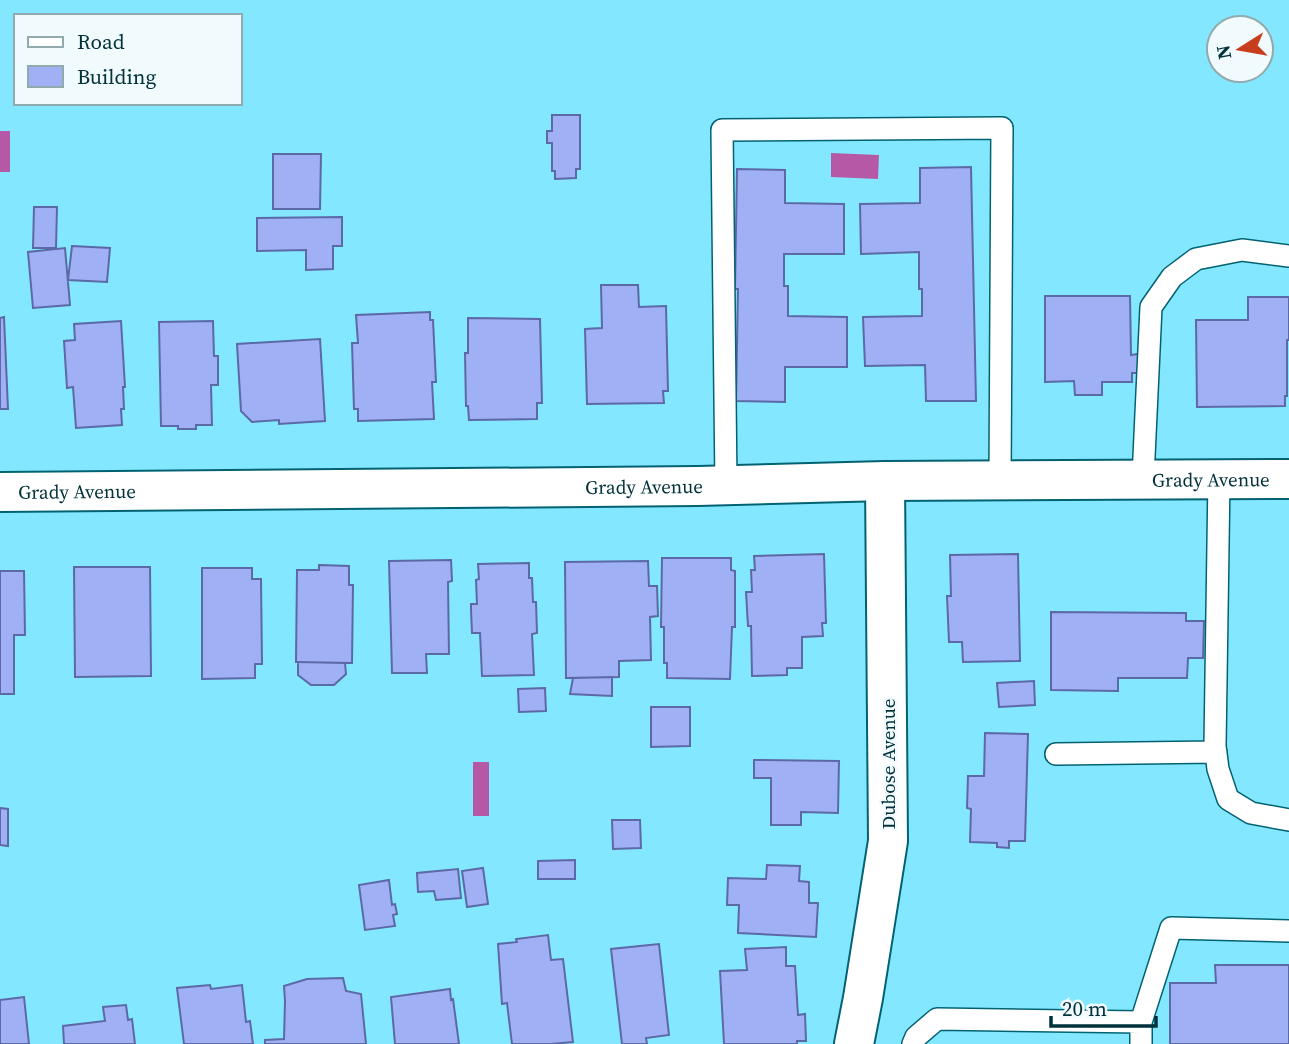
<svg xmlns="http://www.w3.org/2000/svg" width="1289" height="1044" font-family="'Source Serif 4',serif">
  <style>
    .water { fill: #b559a6 }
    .building { fill: #a0b0f4; stroke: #5c69a7; stroke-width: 2 }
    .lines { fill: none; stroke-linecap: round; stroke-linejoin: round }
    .service-casing { stroke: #036272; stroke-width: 24 }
    .minor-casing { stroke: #036272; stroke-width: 42 }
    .service { stroke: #fff; stroke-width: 21 }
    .minor { stroke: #fff; stroke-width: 38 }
    .labels { text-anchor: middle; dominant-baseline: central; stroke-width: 5; stroke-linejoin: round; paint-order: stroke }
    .street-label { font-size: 19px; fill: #01313a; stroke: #f1fafc }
  </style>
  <rect width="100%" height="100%" fill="#83e8ff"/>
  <path class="water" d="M0,131H10V172H0Z
    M831,153L879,155L878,179L831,177Z
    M473,762H489V816H473Z"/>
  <path class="building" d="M552,115H580V169H576V178L555,179V171H552V143H547V131H552Z
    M273,154H321L320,209H273Z
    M971,167L976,401H926L925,365L865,366L863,317L922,316V289H919V252L861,254L860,204L920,203V168Z
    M737,169L785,170V203L844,204V254H784V286H788V316L847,317V367H785V402L736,401L738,289H735Z
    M34,207H57L56,248H33Z
    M342,217V246H333V269L306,270V250L257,251V218Z
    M72,246L110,248L107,282L68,280Z
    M65,248L70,305L33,308L28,252Z
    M601,285H638L639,307L666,306L668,391H663L664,403L587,404L585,329L602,328Z
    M1045,296H1130L1131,355L1138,354V373H1132V382H1102V395H1075L1074,381L1045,382Z
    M1248,297H1289V340H1287V396H1285V406L1197,407L1196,320H1248Z
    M430,312V320H433L436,382H432L434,419L358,421V409H354L352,343H358L356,315Z
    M4,317L8,409H0V318Z
    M468,318L540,319L542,403H537V419L469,420L468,406H466L465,353H468Z
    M121,321L125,387H123L124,409H121L122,425L76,428L73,387L67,388L64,341L75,340L74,324Z
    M213,321L214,356H218V385H211L212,425H196V429H178V426H161L159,322Z
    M320,339L325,421L279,424V420L252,422L241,411L237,344Z
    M824,554L826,623H822L823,636L802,637V668H787V675L752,676L751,626H748L746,592H752L751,570H755L754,556Z
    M1018,554L1020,661L963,662L962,642H949L947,596H951L950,555Z
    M662,558H731V570L735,571V627H732L730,679L667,678V663H664V627H661Z
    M451,560L452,581L448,582L449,654H426L427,673H392L389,561Z
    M648,561L649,586H657L658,616L650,617L651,660L619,661V677L566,678L565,562Z
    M529,563V578H532L533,602H536L537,633L532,634L534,675L482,676L480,633H472L471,610V604H477L476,580L479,579L478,564Z
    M319,565L349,566V585H353L352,663L296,662L297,570H319Z
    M74,567H150L151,676L75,677Z
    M202,568H252V579H261L262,664H255V678L202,679Z
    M0,571H24L25,635H14V694H0Z
    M1051,612L1186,613V621H1204L1203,658H1188L1187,678H1118V691L1051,690Z
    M298,662L345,663L346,674L334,685H311L298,675Z
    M612,677V696L570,694L573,678Z
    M1034,681L1035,705L999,707L997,683Z
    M545,688L546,711L519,712L518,689Z
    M651,707H690V746L651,747Z
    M985,733L1028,734L1025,841H1009V848L997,847V843L970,842L971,809L967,808L968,776H984Z
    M754,760L839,761L838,813L801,812V825H771V778H754Z
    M0,808L8,809V846L0,845Z
    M612,820H640L641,848L613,849Z
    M575,860V879H538V861Z
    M767,865L800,866L799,881L809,882V903H818L816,937L738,933L739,905H727L728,878L766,879Z
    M483,868L488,904L467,907L462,871Z
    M458,869L461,898L436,900L434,891L418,892L417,873Z
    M389,880L392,905L395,904L397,914L393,915L395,926L365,930L359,885Z
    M548,935L551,960L563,959L573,1042L551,1044H512L507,1003L502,1004L498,944L517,942L516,939Z
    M659,944L669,1035L646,1038L647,1044H622L611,949Z
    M786,947V966H795L798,1015L805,1014L806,1041H797V1044H724L720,971L747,970L745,949Z
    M1215,965H1289V1044H1170V983H1216Z
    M343,978L346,991L361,994L366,1044H265V1040L284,1039L285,1001L284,986L307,979Z
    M210,985L211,989L242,985L246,1022L250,1021L253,1044H184L177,988Z
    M450,989L451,1000L453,999L459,1044H395L391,997Z
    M24,997L29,1044H0V1000Z
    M126,1005L128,1020L132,1019L135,1044H64L63,1026L105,1021L103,1007Z"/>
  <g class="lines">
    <defs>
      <path id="service" d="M1143,478L1151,307L1172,277L1196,259L1242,250L1289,256
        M1219,478L1215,746L1218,769L1228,799L1251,813L1289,820
        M726,485L722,130L1002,128L1000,480
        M1056,754L1216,752
        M913,1044L916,1037L937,1019L1141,1022
        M1141,1044V1022L1171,928L1289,931"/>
      <g id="minor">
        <path id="s1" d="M0,492L698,486L885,481L1289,479"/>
        <path d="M854,1044L863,998L888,841L885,481"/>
      </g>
    </defs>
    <use href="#service" class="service-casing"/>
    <use href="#minor" class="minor-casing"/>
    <use href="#service" class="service"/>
    <use href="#minor" class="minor"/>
  </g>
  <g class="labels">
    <g class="street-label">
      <text stroke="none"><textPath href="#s1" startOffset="1211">Grady Avenue</textPath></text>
      <text stroke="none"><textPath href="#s1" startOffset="644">Grady Avenue</textPath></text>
      <text stroke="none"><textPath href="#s1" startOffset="77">Grady Avenue</textPath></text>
      <text transform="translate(888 764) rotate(-90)">Dubose Avenue</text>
    </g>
  </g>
  <rect x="14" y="14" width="228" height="91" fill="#f1fafc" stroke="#91aaae" stroke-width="2"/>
  <rect x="28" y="37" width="35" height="10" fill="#ffffff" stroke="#91aaae" stroke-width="2"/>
  <text x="77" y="49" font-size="21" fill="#01313a">Road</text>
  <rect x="28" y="66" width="35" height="21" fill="#a0b0f4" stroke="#91aaae" stroke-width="2"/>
  <text x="77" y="84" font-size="21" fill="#01313a">Building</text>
  <g transform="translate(1240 49) rotate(259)"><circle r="33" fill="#f1fafc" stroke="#91aaae" stroke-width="2"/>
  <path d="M0-5L12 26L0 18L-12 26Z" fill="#c73d1e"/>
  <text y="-10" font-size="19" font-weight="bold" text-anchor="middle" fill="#01313a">N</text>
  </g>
  <path d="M1051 1016v10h105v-10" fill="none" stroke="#01313a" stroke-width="3.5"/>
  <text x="1062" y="1016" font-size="21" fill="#01313a" stroke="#f1fafc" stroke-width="5" paint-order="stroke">20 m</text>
</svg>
